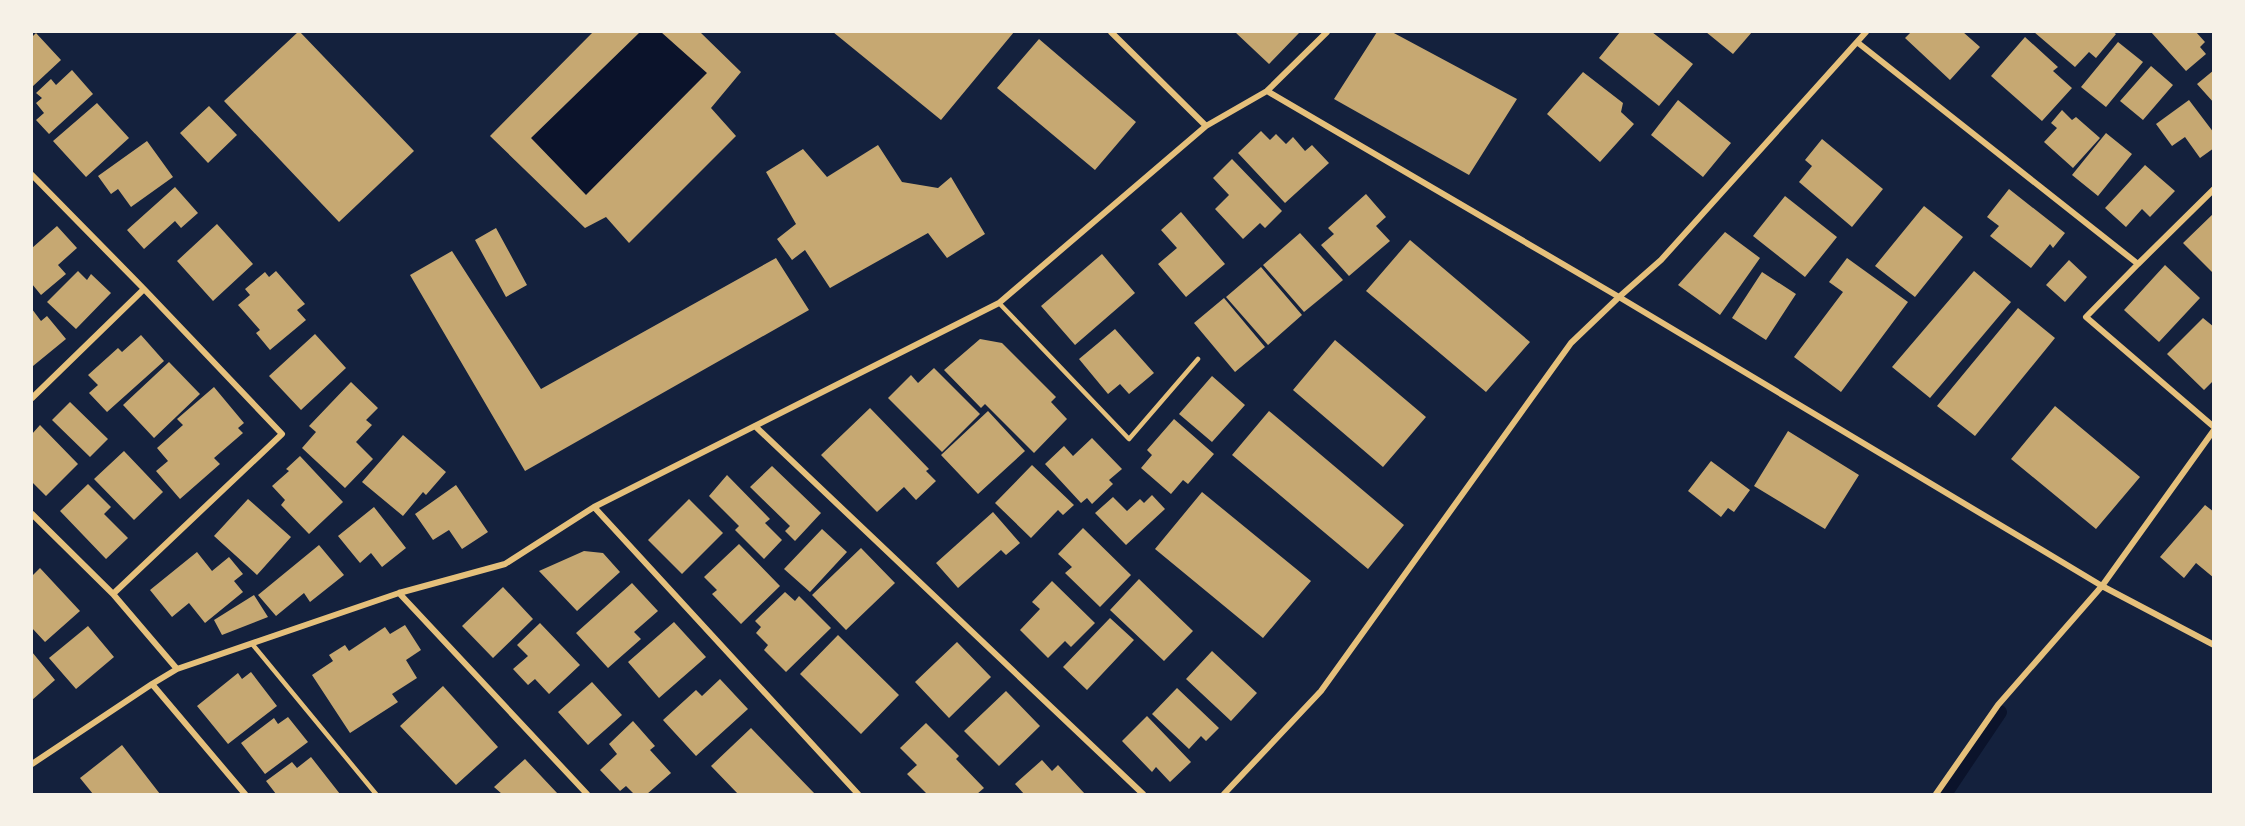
<svg xmlns="http://www.w3.org/2000/svg" width="2245" height="826" font-family="'Titillium Web',sans-serif">
  <style>
    .water { fill: #0b132b }
    .lines { fill: none; stroke-linecap: round; stroke-linejoin: round }
    .stream { stroke: #0b132b; stroke-width: 14 }
    .building { fill: #c6a872 }
    .service { stroke: #e5c07b; stroke-width: 4.5 }
    .minor { stroke: #e5c07b; stroke-width: 6 }
  </style>
  <rect width="100%" height="100%" fill="#14213d"/>
  <path class="water" d="M640,32H661L707,73L586,195L531,138Z"/>
  <g class="lines">
    <path class="stream" d="M1945,794L2000,712"/>
  </g>
  <path class="building" d="M298,32H300L414,151L339,222L224,101Z
    M593,32H640L531,138L586,195L707,73L661,32H700L741,72L711,108L736,136L629,243L606,217L585,228L490,136Z
    M833,32H1014L941,120Z
    M1235,32H1298L1299,33L1269,64Z
    M1377,32H1392L1517,99L1469,175L1334,99Z
    M1620,32H1652L1693,64L1659,106L1599,58Z
    M1706,32H1752L1733,54Z
    M1911,32H1963L1980,47L1950,80L1905,38Z
    M2034,32H2113L2116,34L2096,58L2089,52L2075,67Z
    M2151,32H2196L2205,42L2200,47L2206,54L2186,71Z
    M36,33L61,60L32,87V37Z
    M2025,37L2058,67L2053,71L2072,88L2042,121L1991,76Z
    M1039,39L1136,122L1095,170L997,88Z
    M2118,42L2143,62L2106,107L2081,87Z
    M2151,66L2173,85L2143,120L2120,101Z
    M72,70L93,94L49,134L36,120L44,113L36,103L42,98L36,93L51,79L56,85Z
    M2214,70V103L2197,84Z
    M1583,72L1623,103L1621,112L1634,124L1600,162L1547,114Z
    M1678,100L1731,143L1703,177L1651,135Z
    M2189,100L2214,133V148L2200,158L2185,137L2172,146L2156,124Z
    M97,103L129,138L86,177L53,141Z
    M209,106L237,135L208,163L180,133Z
    M2062,110L2072,120L2076,117L2100,138L2073,168L2044,142L2057,128L2051,123Z
    M1261,131L1270,140L1276,134L1286,144L1293,137L1305,151L1312,145L1329,163L1285,203L1238,153Z
    M2106,133L2132,154L2098,196L2072,175Z
    M1822,139L1883,189L1852,227L1799,182L1812,166L1805,160Z
    M147,141L173,177L131,207L118,189L111,194L98,176Z
    M878,145L902,182L938,188L951,177L985,234L947,258L928,233L830,288L805,250L792,260L777,239L796,224L766,172L803,149L827,177Z
    M1232,159L1282,211L1265,228L1260,223L1243,239L1215,209L1229,195L1213,178Z
    M2145,165L2175,191L2150,217L2142,209L2126,227L2105,208Z
    M175,187L198,213L181,228L175,221L144,249L127,230Z
    M2009,189L2065,233L2053,248L2050,244L2031,268L1990,236L1999,226L1987,217Z
    M1366,194L1386,217L1376,226L1390,241L1349,276L1321,245L1334,234L1328,228Z
    M1785,196L1837,237L1805,277L1753,236Z
    M1924,206L1963,237L1915,297L1875,266Z
    M1181,212L1225,264L1186,297L1158,264L1177,248L1161,230Z
    M2214,213V274L2183,243Z
    M217,224L253,264L213,301L177,261Z
    M57,226L77,248L58,265L66,274L41,295L32,284V248Z
    M496,228L527,285L506,297L475,240Z
    M1725,232L1760,258L1720,315L1678,285Z
    M1300,233L1343,280L1304,312L1263,265Z
    M1410,240L1530,342L1486,392L1366,291Z
    M452,251L541,389L776,258L809,310L525,471L410,275Z
    M1102,254L1135,293L1075,345L1041,306Z
    M1847,258L1908,302L1841,392L1794,357L1843,292L1829,282Z
    M2069,260L2087,277L2065,302L2046,285Z
    M2165,265L2200,298L2159,342L2124,310Z
    M1261,267L1302,315L1268,345L1226,297Z
    M78,271L87,280L91,274L111,293L76,329L47,302Z
    M276,271L305,304L297,310L306,320L270,350L256,333L260,330L238,305L250,295L245,289L265,272L269,277Z
    M1974,271L2011,302L1930,398L1892,367Z
    M1762,272L1796,294L1766,340L1732,318Z
    M1224,298L1265,347L1235,372L1194,323Z
    M2018,308L2055,338L1975,436L1937,406Z
    M32,309L41,321L47,316L66,339L33,366L32,364Z
    M2203,318L2214,327V380L2204,390L2167,354Z
    M1115,329L1154,373L1129,394L1120,384L1108,394L1079,359Z
    M315,334L346,368L301,410L269,376Z
    M141,335L164,361L107,412L89,393L98,385L88,375L118,348L122,352Z
    M980,339L1002,343L1056,397L1051,402L1067,419L1034,453L985,404L981,408L944,370Z
    M1335,340L1426,417L1383,467L1293,390Z
    M169,362L200,394L154,438L123,405Z
    M934,368L980,414L942,452L888,398L911,375L918,383Z
    M1212,376L1245,405L1212,442L1179,414Z
    M351,382L378,408L366,420L372,425L356,442L373,459L345,488L302,448L316,432L309,426Z
    M214,387L244,423L238,428L243,433L214,458L220,464L180,499L156,471L168,461L157,448L183,425L177,419Z
    M70,402L108,439L90,457L52,420Z
    M2055,406L2140,477L2096,529L2011,459Z
    M870,408L929,469L926,471L936,481L916,500L904,487L877,512L821,455Z
    M988,411L1025,451L978,494L941,455Z
    M1269,411L1404,525L1368,569L1232,455Z
    M1174,419L1214,454L1188,484L1183,480L1171,494L1141,468L1152,455L1147,450Z
    M40,425L78,464L46,496L32,482V434Z
    M1788,431L1859,475L1825,529L1754,486Z
    M403,435L446,472L426,495L423,492L403,516L362,482Z
    M1092,438L1122,469L1109,480L1113,484L1092,504L1087,498L1081,503L1045,464L1064,446L1073,456Z
    M124,451L163,492L134,520L94,479Z
    M300,456L343,502L309,534L281,505L285,500L272,486L289,471L286,469Z
    M1711,461L1750,490L1734,512L1728,508L1721,517L1688,491Z
    M1032,465L1074,505L1063,515L1058,510L1031,538L995,503Z
    M772,466L821,513L795,541L785,531L790,526L750,487Z
    M727,475L770,519L765,523L782,540L764,559L735,530L739,526L709,496Z
    M88,484L111,507L104,514L128,538L106,559L60,511Z
    M456,485L488,532L462,549L449,530L433,540L415,514Z
    M1202,492L1311,581L1263,638L1155,549Z
    M1152,495L1165,509L1126,545L1095,513L1113,497L1127,511L1140,499L1144,503Z
    M248,499L291,537L257,575L214,536Z
    M689,499L723,533L682,574L648,540Z
    M2205,505L2214,512V578L2196,563L2184,578L2160,557Z
    M374,507L406,548L382,567L371,553L360,563L338,536Z
    M993,512L1020,543L1006,555L1001,550L958,588L936,563Z
    M1083,528L1131,575L1100,607L1065,573L1072,567L1058,554Z
    M822,529L847,552L810,592L784,569Z
    M739,544L780,586L741,624L712,594L717,590L704,577Z
    M319,545L344,575L310,602L304,593L276,616L258,595Z
    M861,548L895,583L846,630L812,595Z
    M584,551L603,553L620,572L577,611L539,571Z
    M197,552L212,571L229,557L243,574L234,581L243,592L205,623L189,603L172,617L150,590Z
    M40,568L80,611L45,642L32,628V576Z
    M1139,579L1193,631L1164,661L1110,610Z
    M1052,581L1095,623L1071,647L1065,641L1048,658L1020,630L1040,609L1032,602Z
    M632,583L658,611L634,632L641,639L608,668L576,633Z
    M503,587L533,619L493,658L462,626Z
    M785,592L795,601L799,596L831,628L786,672L764,650L768,645L756,633L761,627L755,621Z
    M254,595L268,617L222,635L214,620Z
    M1110,618L1134,640L1087,690L1063,667Z
    M674,622L706,657L659,698L628,662Z
    M540,623L580,665L549,694L535,679L528,685L513,669L528,656L517,645Z
    M405,625L421,650L406,660L417,678L392,694L398,702L350,733L312,675L333,661L329,655L345,645L349,651L385,627L390,634Z
    M88,626L114,657L76,689L49,658Z
    M838,635L899,695L861,734L800,674Z
    M957,642L991,677L949,718L915,682Z
    M1212,651L1257,693L1231,721L1186,679Z
    M32,652L55,680L32,700Z
    M251,672L277,706L228,744L197,706L238,673L242,679Z
    M720,679L748,709L696,756L663,720L696,690L702,696Z
    M592,682L622,715L588,745L558,712Z
    M443,686L498,747L456,785L400,726Z
    M1177,688L1219,728L1206,741L1201,736L1189,749L1152,714Z
    M1006,691L1040,726L999,766L964,731Z
    M1147,716L1191,762L1170,782L1156,767L1152,772L1122,741Z
    M288,717L308,742L265,774L241,743L274,718L278,724Z
    M633,721L655,746L650,750L671,773L647,794H634L626,786L620,791L600,770L617,754L609,744Z
    M926,723L959,756L956,759L984,788L977,794H927L907,774L917,765L900,748Z
    M751,728L815,794H738L711,766Z
    M122,745L160,794H93L80,778Z
    M311,757L340,794H276L266,781L292,762L297,768Z
    M525,759L558,794H502L494,787Z
    M1042,760L1052,771L1058,765L1085,794H1024L1015,784Z"/>
  <g class="lines">
    <path class="service" d="M999,303L1129,439L1198,359
      M253,645L376,794"/>
    <path class="minor" d="M1111,32L1206,126
      M1857,42L2138,264L2214,189
      M1267,91L1619,297L2102,586L2214,645
      M32,175L144,289L282,434L113,594
      M2138,264L2086,317L2214,427
      M32,398L144,289
      M755,426L1143,794
      M594,507L858,794
      M32,514L113,594L177,669
      M399,593L587,794
      M152,684L245,794
      M32,764L152,684L177,669L399,593L505,564L594,507L999,303L1206,126L1267,91L1327,32
      M1224,794L1321,691L1571,343L1619,297L1661,260L1866,32
      M1936,794L1998,705L2102,586L2214,430"/>
  </g>
  <rect width="2245" height="826" fill="none" stroke="#f6f1e7" stroke-width="66"/>
</svg>
